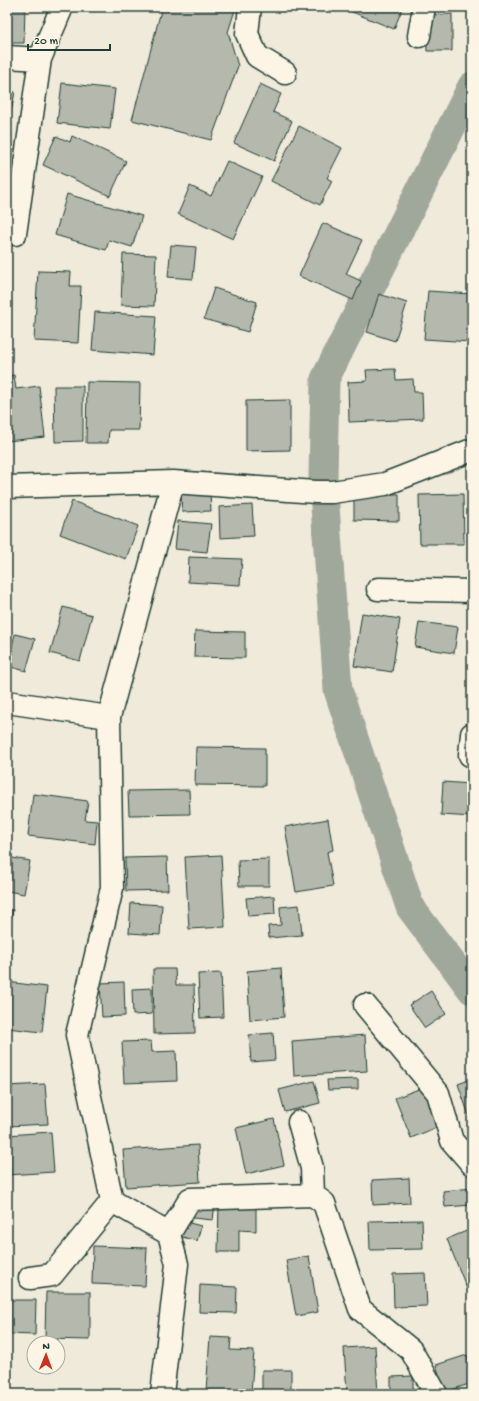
<svg xmlns="http://www.w3.org/2000/svg" width="479" height="1401" font-family="'Gochi Hand',sans-serif">
  <style>
    .lines { fill: none; stroke-linecap: round; stroke-linejoin: round }
    .canal { stroke: #9fa89a; stroke-width: 29 }
    .building { fill: #b5b9ad; stroke: #1f3d34 }
    .minor-casing { stroke: #1f3d34; stroke-width: 25 }
    .minor { stroke: #fcf5e5; stroke-width: 22 }
  </style>
  <rect width="100%" height="100%" fill="#efeada"/>
  <filter id="ink" filterUnits="userSpaceOnUse"><feTurbulence type="fractalNoise" baseFrequency=".025" numOctaves="2"/><feDisplacementMap in="SourceGraphic" scale="8" xChannelSelector="R" yChannelSelector="G"/><feConvolveMatrix kernelMatrix="1 2 1 2 8 2 1 2 1" color-interpolation-filters="sRGB"/></filter>
  <g filter="url(#ink)">
    <g class="lines">
      <path class="canal" d="M472,86L325,379L323,478L338,690L410,907L472,990"/>
    </g>
    <path class="building" d="M7,7H25L24,43H7Z
      M162,7H236L228,32L238,66L211,140L132,120Z
      M340,7H403L394,29Z
      M452,14V51H427L426,15Z
      M62,83L115,89L110,129L57,123Z
      M260,84L281,94L273,112L292,121L274,161L234,143Z
      M7,91L15,92L7,132Z
      M299,126L342,148L327,178L332,181L320,205L271,181Z
      M56,136L70,142L72,136L126,161L110,196L43,165Z
      M227,161L262,177L233,239L178,214L190,186L211,196Z
      M67,194L142,216L132,247L109,240L106,250L55,235Z
      M323,223L362,240L346,274L361,281L353,300L299,276Z
      M171,245L196,247L193,279L168,277Z
      M123,254L156,255L154,306L121,305Z
      M38,271L71,272L70,286H81L78,343L34,341Z
      M214,288L257,302L248,332L204,319Z
      M428,291L472,294L471,342L424,339Z
      M379,294L407,303L395,341L367,332Z
      M95,312L156,316L153,355L92,350Z
      M395,369L396,380L413,379L414,392H422L423,419L349,422L348,382L367,381L366,370Z
      M14,375L16,389L39,386L45,437L7,441V376Z
      M87,382L140,383L139,430H109L108,443H86Z
      M54,386H83V441L55,442Z
      M290,400V450L246,451V401Z
      M210,493L211,511L182,512L181,494Z
      M354,493L399,494V521L354,520Z
      M463,494L464,544H420L419,495Z
      M72,501L138,526L126,559L60,534Z
      M252,505L254,536L220,538L219,507Z
      M178,521L211,524L207,552L175,549Z
      M189,557L242,559L240,585L188,582Z
      M63,607L92,615L80,661L50,653Z
      M362,613L400,619L392,672L354,666Z
      M419,622L458,627L454,653L415,647Z
      M195,631L245,632V658L194,657Z
      M15,634L35,639L26,671L7,666Z
      M196,747L265,748V786L195,785Z
      M443,782L472,784V817L441,815Z
      M189,790L190,814L129,815L128,791Z
      M33,794L88,801L85,820L97,821L95,844L28,836Z
      M328,819L333,850L327,852L333,886L296,892L285,827Z
      M221,855L225,927L189,929L185,857Z
      M7,857L30,861L24,894L7,891Z
      M167,857L168,890L126,891L125,858Z
      M269,859V886H239L238,860Z
      M274,896L275,914L248,916L246,898Z
      M131,903L162,905L160,935L129,933Z
      M299,905L302,935L269,938L268,926L281,925L280,907Z
      M7,909L13,910L7,938Z
      M281,968L284,1017L250,1020L247,971Z
      M153,969H175L176,985H194L195,1033L154,1034Z
      M221,973L223,1017L200,1018L198,974Z
      M7,982L47,987L42,1032L7,1028Z
      M124,982L125,1016L102,1017L100,983Z
      M152,988V1014L133,1015L132,989Z
      M431,991L446,1014L425,1028L409,1005Z
      M273,1033L275,1060L251,1062L249,1035Z
      M365,1035L367,1071L294,1076L292,1041Z
      M151,1041L152,1052L176,1051L177,1081L124,1083L122,1042Z
      M358,1079V1089L328,1090L327,1080Z
      M472,1079V1124L458,1084Z
      M314,1081L320,1103L285,1112L279,1090Z
      M45,1084L48,1124L7,1126V1086Z
      M424,1087L440,1126L411,1138L395,1098Z
      M274,1119L284,1165L246,1174L236,1128Z
      M51,1132L54,1172L7,1175V1135Z
      M198,1145L200,1182L126,1187L123,1150Z
      M409,1178L410,1203L373,1205L372,1180Z
      M472,1188V1205L445,1207L443,1191Z
      M194,1203L215,1204L213,1220L193,1218Z
      M219,1205L256,1206V1231L239,1230V1252H218Z
      M422,1220L423,1249L370,1250L369,1221Z
      M182,1221L201,1226L197,1241L179,1236Z
      M469,1230L472,1236V1288L467,1289L447,1239Z
      M93,1246L147,1248L145,1286L92,1284Z
      M309,1256L318,1312L296,1316L286,1260Z
      M425,1273L427,1306L394,1307L393,1274Z
      M200,1285L237,1287L236,1313L199,1312Z
      M46,1292H90V1340L45,1339Z
      M7,1300H36L35,1335L7,1334Z
      M210,1337L231,1338L230,1350L254,1351L251,1394L206,1391Z
      M375,1346L378,1394H347L344,1348Z
      M467,1355L472,1370V1383L445,1392L436,1365Z
      M262,1370H291V1394H262Z
      M413,1376V1394H391V1377Z"/>
    <g class="lines">
      <defs>
        <path id="minor" d="M250,7L247,34L257,56L285,73
          M419,36L424,7
          M7,57L40,59
          M15,234L40,59L62,7
          M7,487L173,482
          M378,589L472,591
          M7,702L109,717
          M470,755L472,734
          M365,1005L438,1093L452,1141L472,1164
          M299,1122L312,1168L313,1195
          M169,1234L190,1199L313,1195L324,1203L360,1309L411,1350L436,1394
          M30,1278L52,1275L112,1201
          M162,1394L177,1264L169,1234L112,1201L77,1035L112,888L109,717L173,482L316,492H332L385,484L472,450"/>
      </defs>
      <use href="#minor" class="minor-casing"/>
      <use href="#minor" class="minor"/>
    </g>
  </g>
  <rect width="479" height="1401" fill="none" stroke="#fcf5e5" stroke-width="24"/>
  <rect x="12" y="12" width="455" height="1377" fill="none" stroke="#1f3d34" stroke-width="1.5" filter="url(#ink)"/>
  <g transform="translate(46 1355) rotate(1)"><circle r="19" fill="#fcf5e5" stroke="#a4ab9e"/>
  <path d="M0-3L7 15L0 10L-7 15Z" fill="#c8321e"/>
  <text y="-6" font-size="11" font-weight="bold" text-anchor="middle" fill="#1f3d34">N</text>
  </g>
  <path d="M28 44v6h82v-6" fill="none" stroke="#1f3d34" stroke-width="2"/>
  <text x="34" y="44" font-size="12" fill="#1f3d34" stroke="#fcf5e5" stroke-width="3" paint-order="stroke">20 m</text>
</svg>
